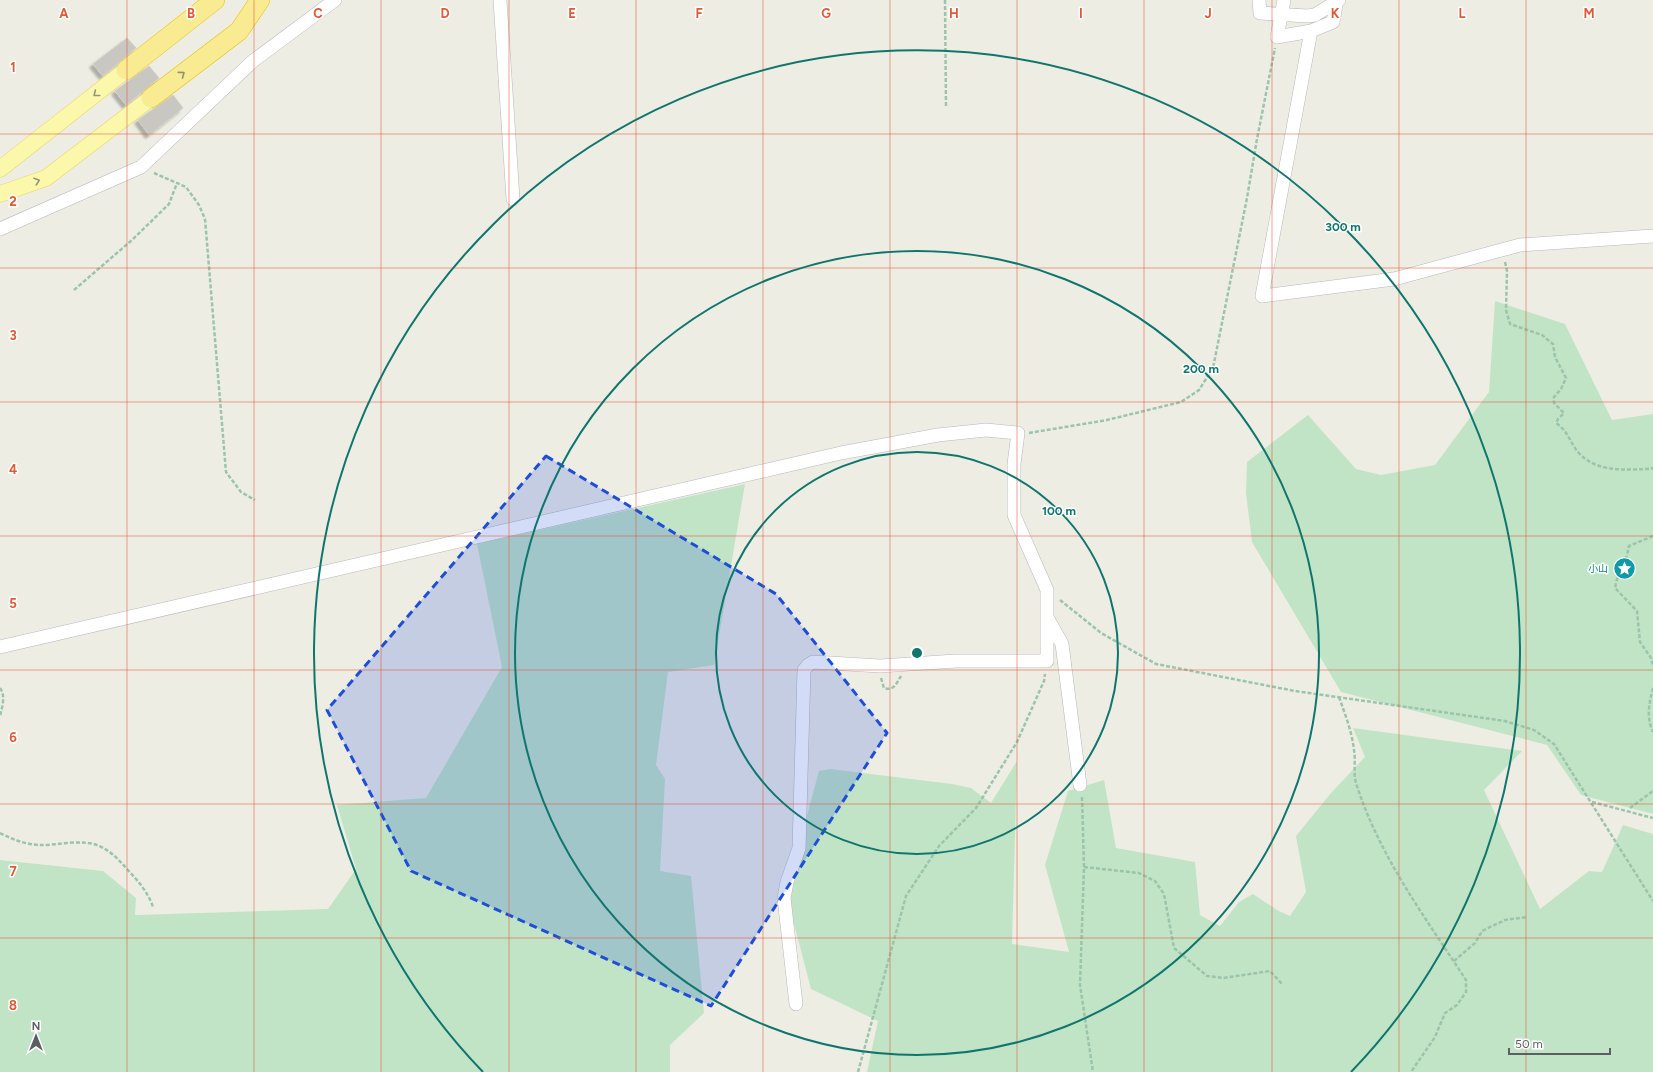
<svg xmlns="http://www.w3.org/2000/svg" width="1653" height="1072" font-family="Figtree,'Noto Sans SC',sans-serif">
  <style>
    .green { fill: #c2e4c6 }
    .building { fill: #c9c7c1; stroke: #d2cfc3; filter: url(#shadow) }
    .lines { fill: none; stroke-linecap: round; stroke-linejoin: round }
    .minor-casing { stroke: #b6b8bd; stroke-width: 14 }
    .major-casing { stroke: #ebd660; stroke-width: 17 }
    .highway-casing { stroke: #e7bf0b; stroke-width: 20 }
    .path { stroke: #9bc4ac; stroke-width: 2.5; stroke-dasharray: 4 2; stroke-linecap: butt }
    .minor { stroke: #fff; stroke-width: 13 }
    .major { stroke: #fbf8ac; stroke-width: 16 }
    .highway { stroke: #f8eb91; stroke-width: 19 }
    .oneway { stroke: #938f74 }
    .oneway2 { stroke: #94947d }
    .marked { fill: #1d4ed8; fill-opacity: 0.2; stroke: #1d4ed8; stroke-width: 3; stroke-dasharray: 8 5; stroke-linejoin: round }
    .grid { fill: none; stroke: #e15a37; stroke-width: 1; stroke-opacity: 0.55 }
    .ring { fill: none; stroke: #0f766e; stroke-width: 2 }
    .labels { text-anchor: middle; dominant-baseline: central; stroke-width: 3; stroke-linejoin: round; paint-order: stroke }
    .culture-label { font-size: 10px; fill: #0d838f; stroke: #fff; text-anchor: end }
    .grid-label { font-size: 13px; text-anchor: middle; font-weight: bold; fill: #e15a37; stroke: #fff; stroke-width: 3; stroke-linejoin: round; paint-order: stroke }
    .centre { fill: #0f766e; stroke: #fff; stroke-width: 2 }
    .ring-label { font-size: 12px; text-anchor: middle; font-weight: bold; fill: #0f766e; stroke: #fff; stroke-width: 3; stroke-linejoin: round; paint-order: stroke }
  </style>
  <defs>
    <filter id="shadow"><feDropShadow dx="-3.5" dy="3.5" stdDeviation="1" flood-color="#0004"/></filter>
  </defs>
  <rect width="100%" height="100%" fill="#eeede4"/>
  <path class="green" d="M1495,301L1565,324L1612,420L1653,414V814L1581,795L1547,745L1341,692L1252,542L1246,493L1247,462L1308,415L1356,469L1381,475L1435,465L1489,392Z
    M745,484L714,665L668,672L656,765L665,779L660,871L691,876L704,1013L670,1045V1072H0V860L103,871L136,898L135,915L328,909L356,869L337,805L426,798L502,667L477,544Z
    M1353,728L1522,751L1484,790L1540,909L1589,871L1602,872L1623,825L1653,834V1072H867L878,1021L811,989L786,893L819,771L830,769L952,784L971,788L991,803L1017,761L1012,944L1069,952L1045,865L1068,791L1104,780L1116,848L1195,862L1200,915L1220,926L1239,902L1253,894L1277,910L1290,916L1306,892L1296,836L1331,793L1365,757Z"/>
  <path class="building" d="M127,38L136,48L103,76L93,64Z
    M149,66L159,78L126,105L115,91Z
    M173,95L183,108L149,135L138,120Z"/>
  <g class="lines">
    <defs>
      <path id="minor" d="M500,0L513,199
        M1259,0L1260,13L1307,16L1315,15L1339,0
        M1284,0L1277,37L1311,31
        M1337,0L1333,22L1311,31L1262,296L1394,279L1520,245L1653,236
        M0,229L141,167L253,61L335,0
        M1048,619L1062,644L1080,785
        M0,647L841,453L938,435L986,430L1018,433L1014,464V515L1047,590V661H956L880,666L813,662L808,665L804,670L799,848L787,882L784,898L796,1004"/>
      <path id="major" d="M0,169L126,70
        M0,194L46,178L151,98"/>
      <path id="highway" d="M126,70L215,0
        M151,98L239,31L260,0"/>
    </defs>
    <use href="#minor" class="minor-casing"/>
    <use href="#major" class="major-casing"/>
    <use href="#highway" class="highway-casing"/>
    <path class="path" d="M945,0L946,108
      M154,173L186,187L199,205L205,219L226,472L241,492L255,500
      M1505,262L1507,271L1506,310L1510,324L1542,335L1553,344L1555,357L1566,378L1561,389L1554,397V403L1564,413L1558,419L1556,423C1568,431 1569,441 1578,452C1595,472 1623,470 1647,469L1653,468
      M74,290L132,240L169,204L177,183
      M1029,433L1107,420L1181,402L1199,390L1213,368L1247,198L1257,139L1275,48
      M1653,536L1629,546L1624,568L1617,579L1615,588L1637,611L1640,642L1651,658L1653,665
      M1060,600L1101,633L1156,664L1295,691L1505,721L1534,730L1554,744L1653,901
      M881,678L884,688C894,691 896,684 901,676
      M0,688C6,696 2,707 0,716
      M1653,688C1649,704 1646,717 1653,732
      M1339,697C1345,714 1352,732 1354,750C1356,761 1353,773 1356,783C1379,856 1425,917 1466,980V992L1457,1005L1445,1013L1435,1037L1411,1072
      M1082,797L1084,867L1080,985L1093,1072
      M1592,802L1653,818
      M1630,808L1653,791
      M0,833C12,839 24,844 38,845C57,846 82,838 99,846C111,851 119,860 127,869C138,881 148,892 153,907
      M1084,867L1139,873L1155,881L1164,894L1174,948L1207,976L1223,978L1270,971L1283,985
      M1454,961L1475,943L1482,931L1505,920L1527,917
      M858,1072L906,896L939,846L976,808L1017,742L1044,681L1045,674"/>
    <use href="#minor" class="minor"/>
    <use href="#major" class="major"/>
    <use href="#highway" class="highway"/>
  </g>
  <defs><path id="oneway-chevron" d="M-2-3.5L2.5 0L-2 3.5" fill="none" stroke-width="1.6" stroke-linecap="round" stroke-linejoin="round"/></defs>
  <use class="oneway" href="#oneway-chevron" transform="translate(182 74) rotate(-37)"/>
  <g class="oneway2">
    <use href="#oneway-chevron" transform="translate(96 94) rotate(142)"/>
    <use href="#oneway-chevron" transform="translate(37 181) rotate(-19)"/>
  </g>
  <path class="marked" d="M546,456L776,594L887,733L711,1006L411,871L327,710Z"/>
  <path class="grid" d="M127,0V1072M254,0V1072M381,0V1072M509,0V1072M636,0V1072M763,0V1072M890,0V1072M1017,0V1072M1144,0V1072M1272,0V1072M1399,0V1072M1526,0V1072M0,134H1653M0,268H1653M0,402H1653M0,536H1653M0,670H1653M0,804H1653M0,938H1653"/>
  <g class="ring">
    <circle cx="917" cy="653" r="201"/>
    <circle cx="917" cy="653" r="402"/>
    <path d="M483 1072A603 603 0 1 1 1351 1072"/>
  </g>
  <defs>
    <symbol id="sight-disc" viewBox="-11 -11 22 22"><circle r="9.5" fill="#0f9aa8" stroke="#fff"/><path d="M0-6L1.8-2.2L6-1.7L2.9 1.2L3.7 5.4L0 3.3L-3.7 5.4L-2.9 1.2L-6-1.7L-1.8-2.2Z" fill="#fff"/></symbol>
  </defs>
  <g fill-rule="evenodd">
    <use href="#sight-disc" x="1612" y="556" width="25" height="25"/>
  </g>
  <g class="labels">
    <g class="culture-label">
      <text x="1608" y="568">小山</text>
    </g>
  </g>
  <g class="grid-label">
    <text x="64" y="18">A</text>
    <text x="191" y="18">B</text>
    <text x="318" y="18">C</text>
    <text x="445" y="18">D</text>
    <text x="572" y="18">E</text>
    <text x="699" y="18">F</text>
    <text x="826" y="18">G</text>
    <text x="954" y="18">H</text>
    <text x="1081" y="18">I</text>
    <text x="1208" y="18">J</text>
    <text x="1335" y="18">K</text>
    <text x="1462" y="18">L</text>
    <text x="1589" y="18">M</text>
    <text x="13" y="72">1</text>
    <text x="13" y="206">2</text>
    <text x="13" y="340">3</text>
    <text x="13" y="474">4</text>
    <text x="13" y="608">5</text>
    <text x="13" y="742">6</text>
    <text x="13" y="876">7</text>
    <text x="13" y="1010">8</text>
  </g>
  <circle cx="917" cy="653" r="6" class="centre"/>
  <g class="ring-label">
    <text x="1343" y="231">300 m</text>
    <text x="1201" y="373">200 m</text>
    <text x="1059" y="515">100 m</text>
  </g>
  <g transform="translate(36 1036)" stroke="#ffffff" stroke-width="3" paint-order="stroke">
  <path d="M0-3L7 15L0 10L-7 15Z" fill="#5c5e64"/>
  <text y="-6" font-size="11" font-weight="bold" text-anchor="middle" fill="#5c5e64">N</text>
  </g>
  <path d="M1509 1048v6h101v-6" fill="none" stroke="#5c5e64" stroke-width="2"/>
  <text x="1515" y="1048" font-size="12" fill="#5c5e64" stroke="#ffffff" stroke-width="3" paint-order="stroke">50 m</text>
</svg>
